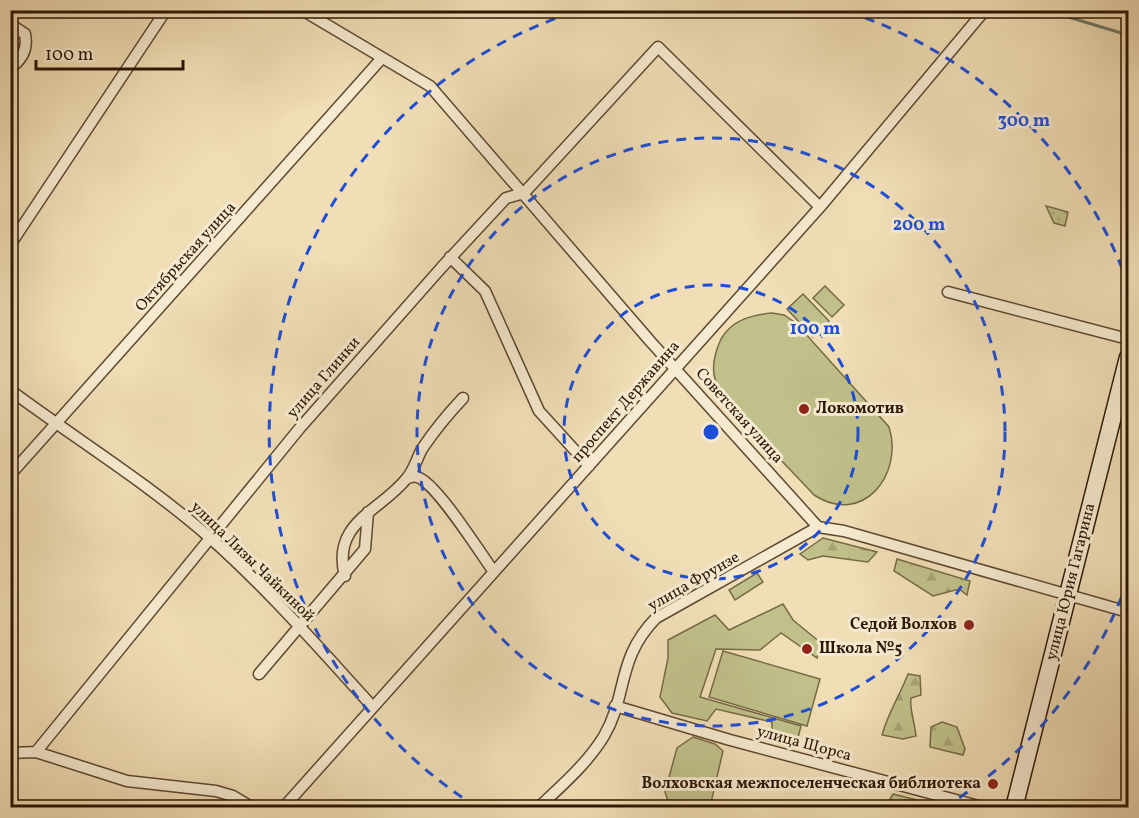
<svg xmlns="http://www.w3.org/2000/svg" width="1139" height="818" font-family="Vollkorn,serif">
  <style>
    .grass { fill: #c0c08a; stroke: #766b46; stroke-width: 1.5 }
    .forest { fill: url(#forest-firs); stroke: #766b46; stroke-width: 1.5 }
    .park { fill: url(#park-dots); stroke: #766b46; stroke-width: 1.5 }
    .lines { fill: none; stroke-linecap: round; stroke-linejoin: round }
    .stream { stroke: #6f7a68; stroke-width: 3 }
    .street-casing { stroke: #5d4830; stroke-width: 13 }
    .secondary-casing { stroke: #2c1603; stroke-width: 19 }
    .street { stroke: #f6ead0; stroke-width: 10 }
    .secondary { stroke: #f6ead0; stroke-width: 16 }
    .ring { fill: none; stroke: #1d4ed8; stroke-width: 3; stroke-dasharray: 10 8 }
    .poi-dot { fill: #8f2418; stroke: #f6ead0; stroke-width: 2 }
    .labels { text-anchor: middle; dominant-baseline: central; stroke-width: 6; stroke-linejoin: round; paint-order: stroke }
    .street-label { font-size: 16px; fill: #2c1603; stroke: #f6ead0 }
    .poi-label { font-size: 16px; font-weight: bold; fill: #2c1603; stroke: #f6ead0; text-anchor: start }
    .centre { fill: #1d4ed8; stroke: #f6ead0; stroke-width: 3 }
    .ring-label { font-size: 18px; text-anchor: middle; font-weight: bold; fill: #1d4ed8; stroke: #f6ead0; stroke-width: 6; stroke-linejoin: round; paint-order: stroke }
  </style>
  <defs>
    <pattern id="forest-firs" width="22" height="20" patternUnits="userSpaceOnUse" patternTransform="scale(1.5)"><rect width="22" height="20" fill="#c0c08a"/><path d="M5 1l3.5 6h-7zM16 11l3.5 6h-7z" fill="#a5a475"/></pattern>
    <pattern id="park-dots" width="8" height="8" patternUnits="userSpaceOnUse" patternTransform="scale(1.5)"><rect width="8" height="8" fill="#c0c08a"/><path d="M2 2h.1M6 6h.1" fill="none" stroke="#a5a475" stroke-width="1.8" stroke-linecap="round"/></pattern>
  </defs>
  <rect width="100%" height="100%" fill="#f1deb6"/>
  <filter id="stains"><feTurbulence type="fractalNoise" baseFrequency=".00333" numOctaves="4"/><feColorMatrix values="0 0 0 0 .2 0 0 0 0 .09 0 0 0 0 .02 0 0 0 .5 -.17"/></filter>
  <radialGradient id="worn" r=".72"><stop offset=".6" stop-color="#630" stop-opacity="0"/><stop offset="1" stop-color="#630" stop-opacity=".3"/></radialGradient>
  <path class="grass" d="M825,286L844,305L832,317L813,298Z
    M803,294L829,321L813,337L787,309Z
    M772,313L784,315L796,323L889,427C904,474 863,527 814,495C795,474 720,400 715,379C711,365 715,352 721,339C732,320 751,315 772,313Z
    M757,573L763,582L735,600L729,590Z
    M783,604L793,620L821,643L817,658L781,633L760,650L716,649L700,697L801,726L796,745L772,739V722L716,709L707,721L672,713L660,697L668,658V640L715,615L729,630Z
    M723,651L820,679L807,726L709,697Z
    M693,737L715,744L723,751L710,807H670L665,792L677,748Z"/>
  <path class="forest" d="M823,538L877,552L868,562L823,556L808,560L800,554Z
    M897,559L970,581L967,595L959,589L933,596L894,571Z
    M908,674L920,676L921,695L911,698C909,707 915,724 916,736L903,739L882,735C888,713 900,695 908,674Z
    M942,722L957,727L965,749L963,755L930,747L931,727Z
    M893,794L945,807H907L890,799Z"/>
  <path class="park" d="M1046,206L1068,212L1065,226L1054,223Z"/>
  <g class="lines">
    <path class="stream" d="M1045,10L1128,35"/>
    <defs>
      <path id="street" d="M302,10L430,86L650,341L818,527L844,531L1128,612
        M10,24L25,34C28,49 22,60 10,68
        M10,245L166,10
        M450,257L485,291L539,411L589,466
        M948,292L1128,339
        M10,390C76,439 146,482 208,536C267,588 320,649 373,707
        M10,475L382,58
        M408,478C410,477 415,476 417,477C436,482 480,553 494,572
        M345,576C331,522 380,512 407,478C414,470 417,458 422,449C434,431 448,414 463,398
        M259,674L365,549L368,512
        M615,706L730,740L986,808
        M36,752L299,429L442,267L506,198L524,193L658,47L820,207
        M10,753L36,752L127,781L216,791L233,796L253,808
        M283,808L820,207L985,10
        M538,808C561,786 587,764 604,736C628,695 616,659 656,618L818,527"/>
      <path id="secondary" d="M1014,808L1128,357"/>
    </defs>
    <use href="#street" class="street-casing"/>
    <use href="#secondary" class="secondary-casing"/>
    <use href="#street" class="street"/>
    <use href="#secondary" class="secondary"/>
  </g>
  <g class="ring">
    <circle cx="711" cy="432" r="147"/>
    <circle cx="711" cy="432" r="294"/>
    <path d="M1128 580A442 442 0 0 1 945 807M477 807A442 442 0 0 1 574 12M848 12A442 442 0 0 1 1128 284"/>
  </g>
  <g class="poi-dot">
    <circle cx="804" cy="409" r="6"/>
    <circle cx="969" cy="625" r="6"/>
    <circle cx="807" cy="649" r="6"/>
    <circle cx="993" cy="784" r="6"/>
  </g>
  <g class="labels">
    <g class="street-label">
      <text transform="translate(186 257) rotate(-48)">Октябрьская улица</text>
      <text transform="translate(324 378) rotate(-49)">улица Глинки</text>
      <text transform="translate(626 402) rotate(-49)">проспект Державина</text>
      <text transform="translate(739 416) rotate(48)">Советская улица</text>
      <text transform="translate(252 562) rotate(44)">улица Лизы Чайкиной</text>
      <text transform="translate(694 582) rotate(-30)">улица Фрунзе</text>
      <text transform="translate(1071 582) rotate(-76)">улица Юрия Гагарина</text>
      <text transform="translate(804 744) rotate(15)">улица Щорса</text>
    </g>
    <g class="poi-label">
      <text x="816" y="409">Локомотив</text>
      <text x="957" y="625" text-anchor="end">Седой Волхов</text>
      <text x="819" y="649">Школа №5</text>
      <text x="981" y="784" text-anchor="end">Волховская межпоселенческая библиотека</text>
    </g>
  </g>
  <circle cx="711" cy="432" r="9" class="centre"/>
  <g class="ring-label">
    <text x="1024" y="126">300 m</text>
    <text x="919" y="230">200 m</text>
    <text x="815" y="334">100 m</text>
  </g>
  <rect width="1139" height="818" fill="none" stroke="#f1deb6" stroke-width="36"/>
  <rect x="12" y="12" width="1115" height="794" fill="none" stroke="#2c1603" stroke-width="3"/>
  <rect x="18" y="18" width="1103" height="782" fill="none" stroke="#2c1603" stroke-width="1.5"/>
  <path d="M36 60v9h147v-9" fill="none" stroke="#2c1603" stroke-width="3"/>
  <text x="45" y="60" font-size="18" fill="#2c1603" stroke="#f6ead0" stroke-width="4.5" paint-order="stroke">100 m</text>
  <rect width="100%" height="100%" filter="url(#stains)"/>
  <rect width="100%" height="100%" fill="url(#worn)"/>
</svg>
